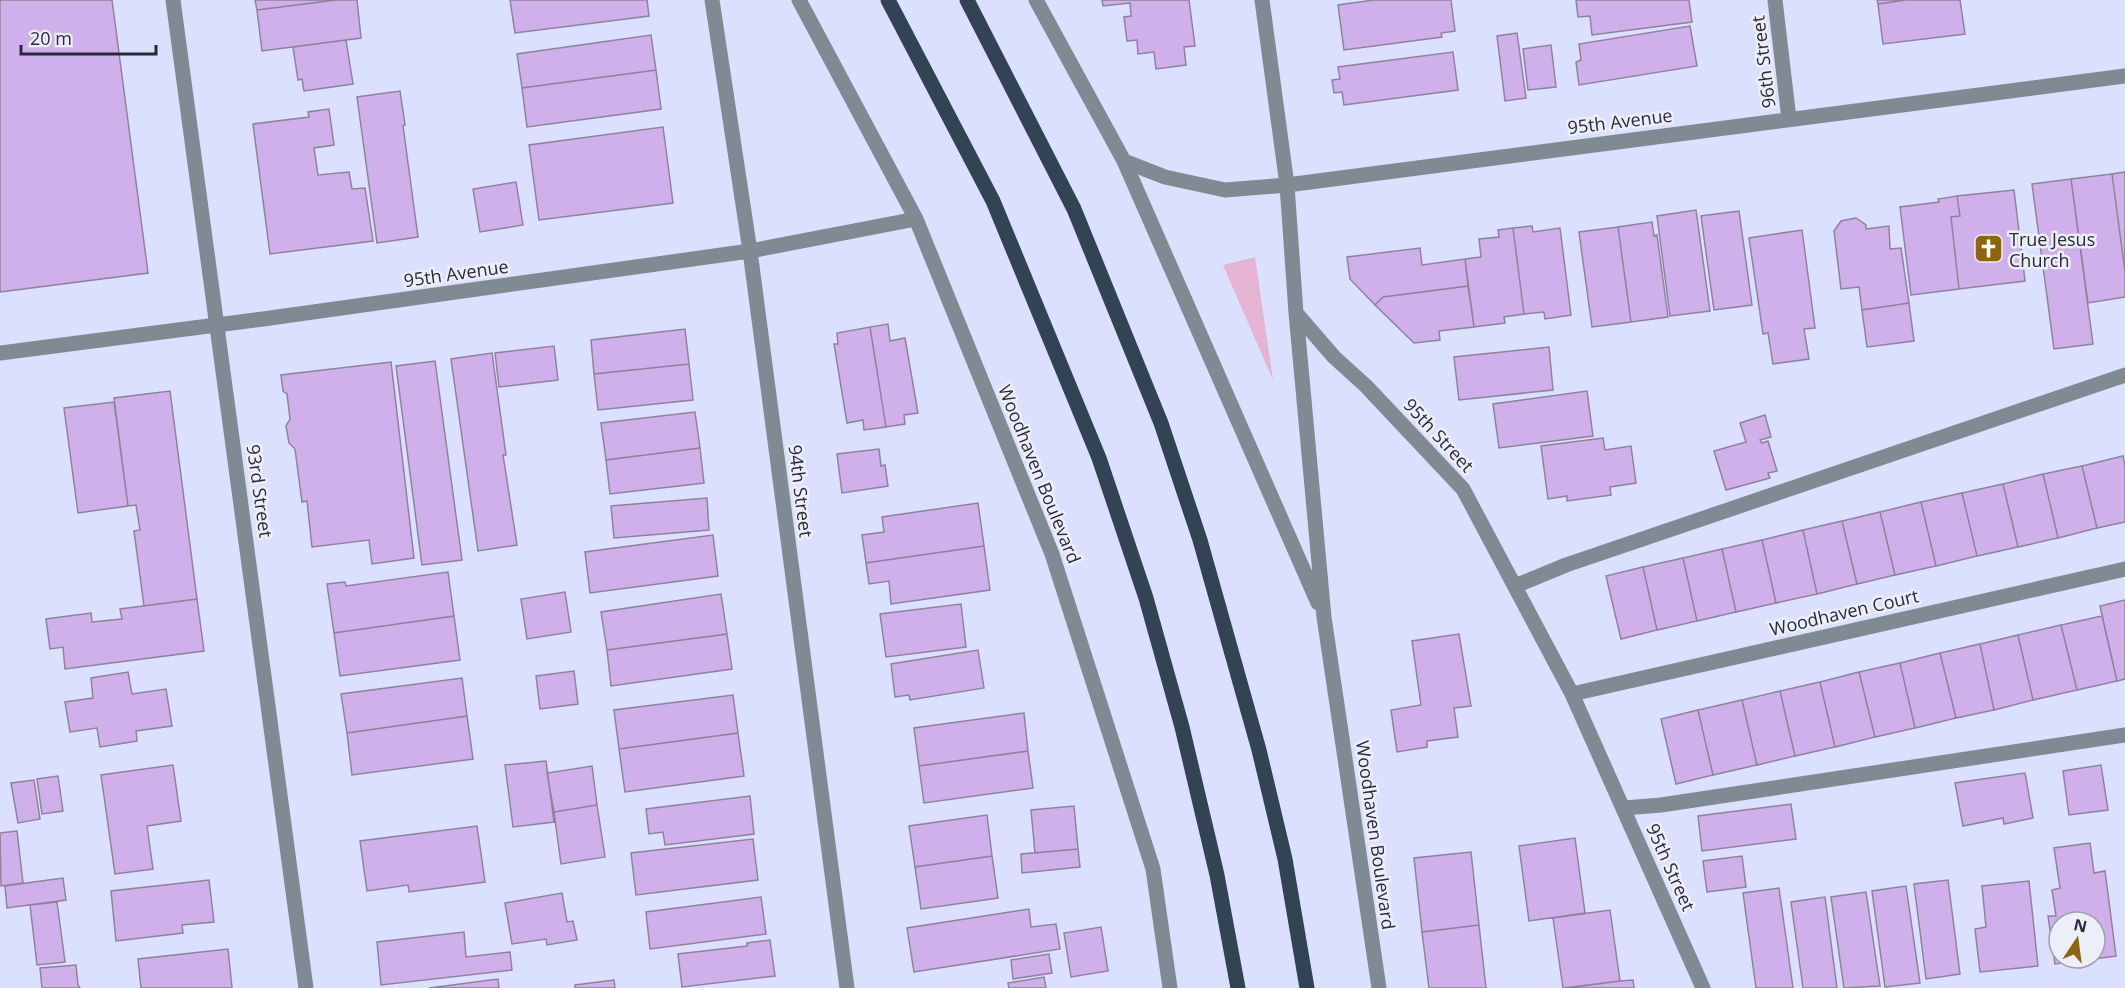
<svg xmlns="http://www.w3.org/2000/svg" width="2125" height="988" font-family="'Open Sans',sans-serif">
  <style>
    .green { fill: #e4b4d2 }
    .building { fill: #d0b0eb; stroke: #8f829b; stroke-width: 1.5; fill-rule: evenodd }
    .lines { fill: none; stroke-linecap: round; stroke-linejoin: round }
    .minor { stroke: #808a93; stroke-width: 15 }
    .major { stroke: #324453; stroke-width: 15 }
    .labels { text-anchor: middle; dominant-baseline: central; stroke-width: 5; stroke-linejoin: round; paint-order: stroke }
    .street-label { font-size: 18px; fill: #292b36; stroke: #eceefa }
    .poi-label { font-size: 18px; fill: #292b36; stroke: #eceefa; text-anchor: start }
  </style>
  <rect width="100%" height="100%" fill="#dbe0fe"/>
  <path class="green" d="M1255,257L1273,380L1223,265Z"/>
  <path class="building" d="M0,0H112L148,273L0,292Z
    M255,0H336L257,10Z
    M336,0H357L361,38L262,51L257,10Z
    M510,0H647L649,16L515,33Z
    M1102,0H1189L1195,46L1184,47L1186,65L1156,69L1154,52L1138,54L1137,40L1127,41L1124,17L1131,16L1130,3L1103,6Z
    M1374,0H1451L1455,31L1441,33L1442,37L1344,50L1338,5Z
    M1576,0H1689L1692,22L1592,35L1590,16L1578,17Z
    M1877,0H1906L1878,4Z
    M1906,0H1960L1965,34L1883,44L1878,4Z
    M1690,26L1697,66L1579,85L1576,62L1581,60L1579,44Z
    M1517,33L1526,98L1505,101L1497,36Z
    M651,35L656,70L522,88L517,54Z
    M346,40L353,84L304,91L302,79L298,80L293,47Z
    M1551,45L1556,87L1528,90L1523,49Z
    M1453,52L1458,90L1344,105L1342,92L1334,93L1332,80L1340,79L1338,67Z
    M656,70L661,109L527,127L522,88Z
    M400,91L405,125L403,126L418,237L377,243L357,97Z
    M329,109L334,145L314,148L318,175L349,172L352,189L365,188L373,241L270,254L253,124L309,117L308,112Z
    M663,127L673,203L539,220L529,145Z
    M2125,172V272L2112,174Z
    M2112,174L2125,272V297L2088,303L2071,179Z
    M2071,179L2093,344L2054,349L2032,184Z
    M516,182L523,225L480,232L473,189Z
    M2014,190L2025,281L1959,289L1951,217L1960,216L1957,196Z
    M1957,196L1960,216L1951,217L1959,289L1911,295L1900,207L1939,202L1938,199Z
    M1696,210L1710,311L1670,316L1657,216Z
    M1739,211L1752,305L1714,310L1701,216Z
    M1856,218L1866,225V229L1889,226L1890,249L1901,248L1909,303L1862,310L1859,287L1841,289L1834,231L1841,221Z
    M1652,222L1654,236L1657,235L1668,317L1631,322L1618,227Z
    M1532,226L1533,232L1560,228L1571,315L1545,319L1544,312L1524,314L1513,228Z
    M1618,227L1631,322L1592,327L1579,232Z
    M1513,228L1524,314L1504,317L1505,323L1474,327L1465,259L1481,257L1479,239L1499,237L1498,230Z
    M1802,230L1815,328L1804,329L1809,359L1773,364L1768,333L1763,334L1749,238Z
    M1420,248L1422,265L1465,259L1468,286L1383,297L1375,305L1350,279L1347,257Z
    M1468,286L1474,327L1439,331L1440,340L1414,343L1375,305L1383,297Z
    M1909,303L1914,341L1867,347L1862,310Z
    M888,324L890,341L905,338L918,413L904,415L905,424L886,427L870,327Z
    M870,327L886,427L864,430L863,420L847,423L834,344H838L837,333Z
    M685,329L689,364L594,374L591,340Z
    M554,346L558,380L499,387L495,353Z
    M1549,347L1553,390L1459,400L1454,357Z
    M492,353L506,455H503L517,545L478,551L451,359Z
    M435,361L462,560L422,565L396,366Z
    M391,362L414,558L372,564L369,540L312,547L307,501L302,502L295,449L289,443L286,426L290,419L287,394L283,391L281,375Z
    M689,364L693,400L598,410L594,374Z
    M170,391L197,599L144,606L134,531L140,530L136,505L128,506L114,398Z
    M1587,391L1593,436L1499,448L1493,404Z
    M114,402L128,506L78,513L64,408Z
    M695,412L700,448L606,460L601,423Z
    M1765,415L1771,437L1760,440L1762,443L1768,441L1777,471L1768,473L1770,478L1726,490L1714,451L1746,442L1740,423Z
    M1603,438L1605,450L1631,446L1636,483L1610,487L1611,495L1567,501V496L1548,499L1541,446Z
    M700,448L704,483L610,494L606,460Z
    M879,449L881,466L885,465L888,486L842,493L837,454Z
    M2123,456L2125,466V522L2097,528L2082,466Z
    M2082,466L2097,528L2058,538L2043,474Z
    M2043,474L2058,538L2018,547L2003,484Z
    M2003,484L2018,547L1977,556L1962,493Z
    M1962,493L1977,556L1936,566L1921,502Z
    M707,498L709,530L614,538L611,506Z
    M1921,502L1936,566L1895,575L1880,512Z
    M978,503L984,546L866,563L862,535L884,532L882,517Z
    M1880,512L1895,575L1857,584L1842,521Z
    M1842,521L1857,584L1817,594L1803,530Z
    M1803,530L1817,594L1776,603L1762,540Z
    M713,535L718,576L590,593L585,552Z
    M1762,540L1776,603L1736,612L1722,549Z
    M984,546L990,590L891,604L889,581L869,584L866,563Z
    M1722,549L1736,612L1697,621L1683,558Z
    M1683,558L1697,621L1657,630L1643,567Z
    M1643,567L1657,630L1621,639L1606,576Z
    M448,572L454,616L334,633L327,584L345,582L346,586Z
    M565,592L571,632L527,639L521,599Z
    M721,594L727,634L607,650L601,612Z
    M197,599L204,651L65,669L63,647L50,649L46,619L91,613L92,622L122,619L120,609Z
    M2125,600V679L2117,681L2100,606Z
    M961,604L966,647L886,657L880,614Z
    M454,616L460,660L340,676L334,633Z
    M2102,616L2117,681L2077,690L2061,625Z
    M2061,625L2077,690L2033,700L2018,635Z
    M727,634L732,669L611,686L607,650Z
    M1459,634L1471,706L1454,708L1458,737L1427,741V747L1397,752L1391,710L1421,705L1412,641Z
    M2018,635L2033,700L1994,710L1980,644Z
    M1980,644L1994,710L1956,718L1940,653Z
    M978,650L984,688L910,700L909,695L895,697L891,664Z
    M1940,653L1956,718L1915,728L1900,663Z
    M1900,663L1915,728L1875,737L1859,672Z
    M574,671L578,704L540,709L536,676Z
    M128,672L132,694L166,689L172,726L136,731L137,741L100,747L97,728L70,732L65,702L93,698L91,678Z
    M1859,672L1875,737L1835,747L1820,682Z
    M462,678L467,716L347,733L341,694Z
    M1820,682L1835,747L1795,756L1780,691Z
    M1780,691L1795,756L1757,765L1742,700Z
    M733,695L738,733L619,749L614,710Z
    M1742,700L1757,765L1713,775L1698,710Z
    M1698,710L1713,775L1676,784L1661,719Z
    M1024,713L1028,751L919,766L914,728Z
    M467,716L473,759L352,775L347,733Z
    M738,733L744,776L625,792L619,749Z
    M1028,751L1033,788L924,803L919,766Z
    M546,761L554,822L513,827L505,765Z
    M173,765L181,821L147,826L153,869L115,874L101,775Z
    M2101,765L2108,810L2069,815L2063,771Z
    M592,766L597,805L554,812L547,773Z
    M2025,773L2033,818L2004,824L2003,818L1963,826L1955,783Z
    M58,776L63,811L42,814L37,779Z
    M34,780L40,819L18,823L11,783Z
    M750,796L754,834L665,845L663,832L649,834L646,809Z
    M1791,804L1796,839L1702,851L1698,816Z
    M597,805L605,857L561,864L554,812Z
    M1074,806L1078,849L1035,853L1031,810Z
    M987,815L992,856L915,867L909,826Z
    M477,826L485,882L409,892L408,885L367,891L360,841Z
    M17,831L23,883L1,886L0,833Z
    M1575,838L1585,913L1529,921L1519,846Z
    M753,839L758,880L636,895L631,853Z
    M2090,843L2094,873L2105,871L2116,956L2055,964L2048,916H2056L2052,890L2060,888L2054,848ZM2059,922H2095V958H2059Z
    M1078,849L1080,867L1022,873L1021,854Z
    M1471,852L1479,925L1422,932L1414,858Z
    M992,856L998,898L921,909L915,867Z
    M1742,856L1746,887L1707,892L1703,861Z
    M63,878L66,900L7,908L5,886Z
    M209,880L214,922L182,925L183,933L116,941L111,891Z
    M1948,880L1960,974L1926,979L1914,884Z
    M2029,881L2038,966L1980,972L1975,929L1986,927L1982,886Z
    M1906,886L1920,983L1885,987L1872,891Z
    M1779,888L1793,988H1756L1743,893Z
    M1866,892L1880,986L1844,988L1831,897Z
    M562,893L567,922L573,921L577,940L547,945L546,939L512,944L505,903Z
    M761,897L766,934L650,949L646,912Z
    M1825,897L1837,988H1803L1791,902Z
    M57,902L65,962L37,965L30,905Z
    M1029,909L1031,927L1056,924L1060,949L914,972L907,928Z
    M1610,910L1620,981L1563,988L1553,918Z
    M1479,925L1486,988H1429L1422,932Z
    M1101,927L1108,971L1071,977L1064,933Z
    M464,932L466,957L510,952L512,970L381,985L377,942Z
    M770,940L775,976L682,987L678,954L747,946V943Z
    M228,949L232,988H141L138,959Z
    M1049,954L1052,973L1013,979L1011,960Z
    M76,965L78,985L80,988H42L40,968Z
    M1044,977L1046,988H1009L1008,983Z
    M498,979L499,988H429Z
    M614,980L615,988H575V985Z
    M1633,980L1634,988H1568L1620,981Z"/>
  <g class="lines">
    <path class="minor" d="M173,0L306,988
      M712,0L750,251L847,988
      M799,0L916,219L1052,554L1153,869L1170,988
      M1036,0L1124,161L1318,603
      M1262,0L1287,185L1296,313L1324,617L1379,988
      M1775,0L1789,119
      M1124,161L1165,177L1225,190L1287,185L2125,76
      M1296,313L1334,357L1366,386L1463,489L1572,694L1703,988
      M0,353L263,319L750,251L916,219
      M1515,586L1566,565L2125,375
      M1572,694L2125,569
      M1624,808L1661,805L2125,735"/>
    <path class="major" d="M888,0L993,201L1099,458L1146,598L1182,727L1217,875L1238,988
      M967,0L1074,209L1161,423L1200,540L1259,750L1285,859L1307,988"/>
  </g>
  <defs>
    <symbol id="church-square" viewBox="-11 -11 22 22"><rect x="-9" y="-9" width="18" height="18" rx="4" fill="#90630d" stroke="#eceefa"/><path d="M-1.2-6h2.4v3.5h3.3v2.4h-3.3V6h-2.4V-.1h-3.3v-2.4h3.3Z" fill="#fff"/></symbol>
  </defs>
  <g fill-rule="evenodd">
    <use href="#church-square" x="1972" y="232" width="33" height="33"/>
  </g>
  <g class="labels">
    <g class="street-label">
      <text transform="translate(1763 62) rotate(-97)">96th Street</text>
      <text transform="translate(1620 121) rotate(-7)">95th Avenue</text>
      <text transform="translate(456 273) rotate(-8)">95th Avenue</text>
      <text transform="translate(1439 435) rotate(47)">95th Street</text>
      <text transform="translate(1040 474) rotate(68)">Woodhaven Boulevard</text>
      <text transform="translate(260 491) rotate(82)">93rd Street</text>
      <text transform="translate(801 491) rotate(83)">94th Street</text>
      <text transform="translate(1844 612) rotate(-13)">Woodhaven Court</text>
      <text transform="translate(1376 835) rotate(82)">Woodhaven Boulevard</text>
      <text transform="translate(1671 867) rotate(66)">95th Street</text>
    </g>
    <g class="poi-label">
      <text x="2009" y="239">True Jesus<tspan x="2009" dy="21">Church</tspan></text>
    </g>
  </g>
  <g transform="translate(2077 940) rotate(13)"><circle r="28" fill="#eceefa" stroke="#9ea0ac" stroke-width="1.5"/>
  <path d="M0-4.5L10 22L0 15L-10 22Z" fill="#90630d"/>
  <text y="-9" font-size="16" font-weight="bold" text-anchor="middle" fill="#292b36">N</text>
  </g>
  <path d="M21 45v9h135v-9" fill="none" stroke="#292b36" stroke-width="3"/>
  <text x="30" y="45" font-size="18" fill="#292b36" stroke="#eceefa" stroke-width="4.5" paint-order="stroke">20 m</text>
</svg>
